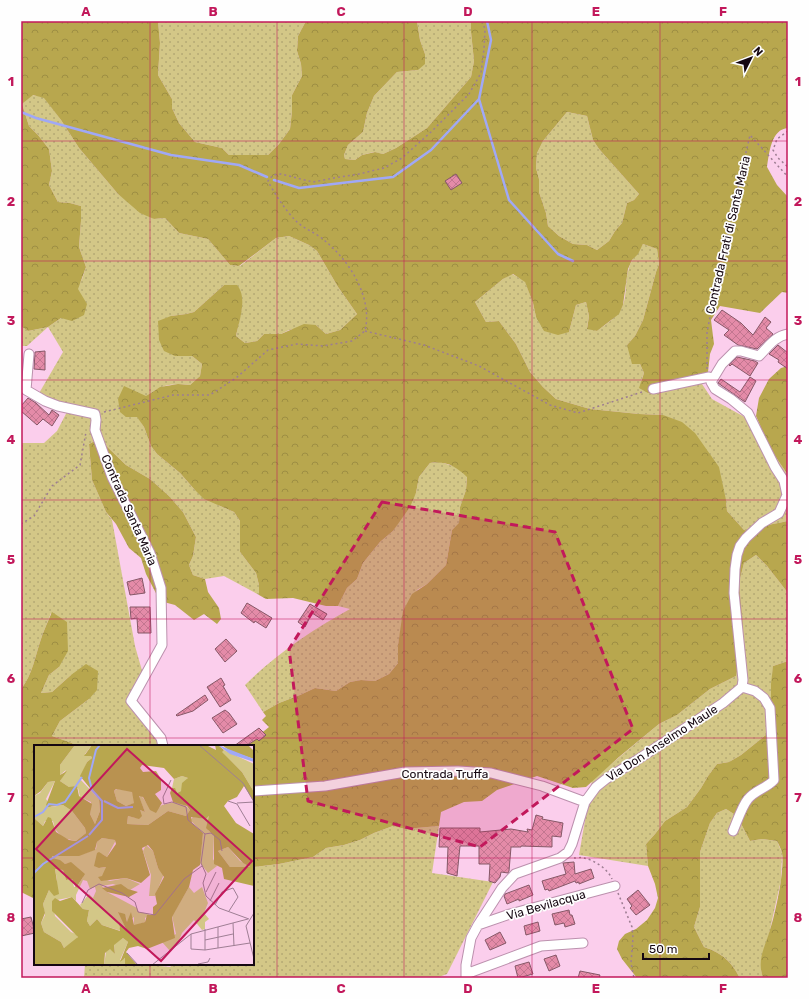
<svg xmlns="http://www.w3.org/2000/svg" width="809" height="999" font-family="Rubik,sans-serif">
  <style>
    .grass { fill: url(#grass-dots) }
    .forest { fill: url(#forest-crowns); fill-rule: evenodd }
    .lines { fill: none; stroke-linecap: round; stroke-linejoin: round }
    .stream { stroke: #a0a8f6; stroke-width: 2.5 }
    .building { fill: url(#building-cross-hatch); stroke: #865867 }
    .minor-casing { stroke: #bc91ae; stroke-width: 11 }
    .path { stroke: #9d7d92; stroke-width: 1.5; stroke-dasharray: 2 3; stroke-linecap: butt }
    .minor { stroke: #fff; stroke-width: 9 }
    .marked { fill: #c2185b; fill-opacity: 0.2; stroke: #c2185b; stroke-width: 3; stroke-dasharray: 8 5; stroke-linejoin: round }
    .grid { fill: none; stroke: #c2185b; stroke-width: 1; stroke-opacity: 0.55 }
    .labels { text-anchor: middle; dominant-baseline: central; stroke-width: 3.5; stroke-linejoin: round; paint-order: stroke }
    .street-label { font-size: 12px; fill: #150711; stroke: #fefefe }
    .inset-river { fill: none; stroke: #a0a8f6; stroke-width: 2 }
    .inset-road { fill: none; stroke: #9f7e94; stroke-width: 1 }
    .view { fill: #c2185b; fill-opacity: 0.15; stroke: #c2185b; stroke-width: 2 }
    .inset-edge { fill: none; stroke: #150711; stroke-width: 2 }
    .neatline { fill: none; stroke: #c2185b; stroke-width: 1.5 }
    .grid-label { font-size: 13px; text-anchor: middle; font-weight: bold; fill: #c2185b }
  </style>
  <defs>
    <pattern id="grass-dots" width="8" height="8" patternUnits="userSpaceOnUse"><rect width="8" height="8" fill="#d3c787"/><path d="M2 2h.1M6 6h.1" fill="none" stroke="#b4a974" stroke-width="1.8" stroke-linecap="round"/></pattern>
    <pattern id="forest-crowns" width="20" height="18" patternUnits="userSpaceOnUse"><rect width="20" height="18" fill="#b8a74e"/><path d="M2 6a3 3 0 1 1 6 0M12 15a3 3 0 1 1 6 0" fill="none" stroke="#9d8e43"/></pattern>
    <pattern id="building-cross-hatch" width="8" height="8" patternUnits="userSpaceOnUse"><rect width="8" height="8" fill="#e48ba8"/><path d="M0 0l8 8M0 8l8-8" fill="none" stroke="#c37690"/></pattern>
  </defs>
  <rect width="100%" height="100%" fill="#fbceec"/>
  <path class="grass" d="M158,21H306L298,36L297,51L301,64L302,76L292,95V111L290,129L279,144L268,155H229L222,148L195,142L179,123L172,108V99L158,75L160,43Z
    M417,21H471V32L474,61L471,77L427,128L396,148L383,154L374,152L362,155L355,160L345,159L344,155L348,145L363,132L367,113L374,96L397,72L418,70L425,54L420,40Z
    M32,95L44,97L61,120L79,148L118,194L154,219L165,218L179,233L208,239L230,265L240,266L276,238L289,236L309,245L317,251L338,287L357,314L340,330L326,334L316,325L289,330L281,334H264L257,341L245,343L236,336L242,307L224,285L194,312L186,314L171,316L175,356H192L202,364L200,376L190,385C157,381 148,394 126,417L137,416L144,427L151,446L157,454L180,473L194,489L220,506L234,512L240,521V552L256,573L259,585V595L224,576L205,579L193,575L189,565L193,556L196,537L183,512L169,496L150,479L126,465L99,439L89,444L92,480L106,512L112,520L135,646L145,681L131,703C140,712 167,735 168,746H75L72,743L52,736L60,721L89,699L71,675L52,692L41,693L49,675L59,667L51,613C48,621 44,630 41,639C35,656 33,674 21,689V443H44L57,431L69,408L38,395L63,352L48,327L27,346H21V326L28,331L48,327L61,318L82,279L86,267L79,247L81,221V206L70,203L58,202L49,185L52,171L49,149L38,135L29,126L22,104Z
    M567,112L587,116L593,140L599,149L639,194L634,200L627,203L622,223L615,231L609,241L597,250L587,245L573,244L559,236L548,226L546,213L539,192V179L536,168L537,153L543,141Z
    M643,244L657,249L659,264L656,272L643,320L635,336L627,345L640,364L644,373L641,381L659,390L700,381L712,399L761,426L771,450L788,475V521C780,523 771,524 763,526C756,528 751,531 744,530L727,511L726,500L663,415L639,414L590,409L556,399L543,387L530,372L516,344L499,321L486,322L475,302L503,279L512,274L525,281L533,303L536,317L569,332L576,305L586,302L589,316L587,328L597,331C606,324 618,317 623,305C627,294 625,279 629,268C631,259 639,252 643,244Z
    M440,462L456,467L467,476L466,490L460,507L459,524L452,530L446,565L427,584L417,590L401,629L398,645V663L389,674L375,681L361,680L350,682L336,691L315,688L300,695L279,703L263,712L245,685C276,654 312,630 350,609L338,606L347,588L357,579L363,563L380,542L393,531L416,493L419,477L430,463Z
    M756,555L767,566L788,593V661L773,666L771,719L767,734L741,755L729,762L717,764L708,776L701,788L687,807L665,821L655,834L646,844L648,866L579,855L592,780L659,724L677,715L710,689L736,676L743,623L739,583L744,563Z
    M726,809L737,816L750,841L762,839L777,841L782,853L781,880L761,970L763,978H740C731,961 722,953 704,947L694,927L700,907V852L710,823L717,813Z
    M393,826L405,829L439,826L432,873L493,882L447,974L436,978H84L85,964H149L151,965L170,967L173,964H253V867L279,864L313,857L326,848L344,845L360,840L374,833Z"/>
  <path class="forest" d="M21,21H158L160,43L158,75L172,99V108L179,123L195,142L222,148L229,155H268L279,144L290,129L292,111V95L302,76L301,64L297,51L298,36L306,21H417L420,40L425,54V64L418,70L397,72L374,96L367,113L363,132L348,145L344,155L345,159L355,160L362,155L375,152L383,154L396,148L427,128L471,77L474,61L471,32V21H788V128C771,129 769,154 767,167L777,185L788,197V293L782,292L760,313L720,306L711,320L714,344L710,354L708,372L700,381L648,393L639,388L644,373L640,364H632L627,345L635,336L643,320L656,272L659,264L657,249L643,244L638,254L632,260L628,269L623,305L619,314L597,331L587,329L589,316L586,302L576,305L569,332L558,335L544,331L536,317L533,303L525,282L513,274L503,279L475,302L486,322L499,321L516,344L530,372L543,387L556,399L590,409L639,414L663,415L682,422L695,433L719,467L726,500L727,511L744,530C751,531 756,528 763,526C771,524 780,523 788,521V593L767,566L756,555L744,563L739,583L743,623L742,649L736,676L710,689L677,715L659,724L619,757L586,787L573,788L537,776L497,790L482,801L464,802L441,812L439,826L405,829L393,826L374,833L360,840L344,845L326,848L313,857L279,864L253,867V746H245L269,727L262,720L266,716L263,712L279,703L300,695L315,688L336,691L350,682L361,680L375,681L389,674L398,663V645L403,611L412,594L427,584L446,565L452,530L459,523L460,507L466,490L467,477C455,466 447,461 430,463L419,477L416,493L410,507L393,531L380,542L363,563L357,579L347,588L338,606H326L293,598L266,599L259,595V585L256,573L240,552V521L234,512L204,499L194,489L180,473L157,454L151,446L144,427L137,417H126L120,412L118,399L124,386L146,396L160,387L178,384L190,385L200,376L202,364L192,356H175L164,351L159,340L158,321L171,316L186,314L194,312L224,285H237C248,298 239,321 236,336L245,343L257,341L264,334H281L304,324L316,325L326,334L340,330L357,314L338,287L317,251L309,245L289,236L276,238L239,266L230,265L208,239L179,233L165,218L154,219L140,213L118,194L79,148L61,120L44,98L33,95L22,104L29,126L38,135L49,149L52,171L49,185L58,202L70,203L81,206V221L79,247L86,267L78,289L87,304L84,315L72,321L61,318L48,327L28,331L21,326ZM567,112L587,116L593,140L599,149L639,194L634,200L627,203L622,223L615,231L609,241L597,250L587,245L573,244L559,236L548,226L546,213L539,192V179L536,168L537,153L543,141Z
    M788,366V475L771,450L756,416L759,398L769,379L781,368Z
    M99,439L126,465L150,479L169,496L183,512L196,537L193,556L189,565L193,575L205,579L208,592L219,608L221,619L217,624L204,614L194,620L175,605L160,601L146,574L141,558L129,548L116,524L106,512L92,480L89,444Z
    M52,612L67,622L68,651L59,667L49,675L41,693L52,692L71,675L86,664L98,671L97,690L89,699L60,721L52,736L72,743L75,746H35V899L21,892V689C33,674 35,656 41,639C44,630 48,621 52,612Z
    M788,661V978H763C757,960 764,949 769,933C775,916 785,870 782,853C781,849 779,845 777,841L762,839L750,841L737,816L726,809L717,813L710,823L700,852V907L694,927L704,947C722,953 731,961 740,978H637L622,959L617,949L619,941L625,934L636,929L647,920L655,908L658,898L655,884L648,866L646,844L655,834L665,821L687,807L701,788L708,776L717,764L729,762L741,755L767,734L771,719V684L773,666Z"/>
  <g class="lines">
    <path class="stream" d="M479,99L509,200L558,254L573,261
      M21,112L36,118L171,155L239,165L267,177
      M274,180L299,188L393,177L431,150L479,99L491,40L487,21"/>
  </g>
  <path class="building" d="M456,174L462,183L451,190L445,181Z
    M722,310L741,323L753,335L765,317L771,322L766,328L773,334L757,349L738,345L724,335L729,330L714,320Z
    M778,345L788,353V369L778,362L779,360L769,354Z
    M45,351V370L34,369L35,352Z
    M737,357L755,361L758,363L750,376L732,364L730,366L729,365Z
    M750,377L756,381L745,402L718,383L721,379L740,392Z
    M28,398L36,403L49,415L52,410L59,415L52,426L43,419L37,425L21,411V406Z
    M142,578L145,593L130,595L127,582Z
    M247,603L272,618L266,628L255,621L254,623L241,613Z
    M310,604L327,614L323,620L312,613L305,627L298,622Z
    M130,607H150L151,633H138L137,618L131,619Z
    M226,639L237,651L225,662L215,649Z
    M221,678L225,685L223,686L231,700L220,707L207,687Z
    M205,695L208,700L193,711L177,716L176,715Z
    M225,710L229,713L237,724L223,733L212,718Z
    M259,728L266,735L259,741L257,739L246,746H234Z
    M536,815L543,817L542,819L563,823L561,837L552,836V847L521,846V847H511L509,871L508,873L501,872L500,877L495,883L489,881L490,864H479V846H460L457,876L447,873L448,847H439L440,828H480V832L511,829L528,832L527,829L532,830Z
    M574,862L575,874L591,869L594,878L579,884V882L576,883L575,881L549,891L548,889L545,890L542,881L566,874L563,863Z
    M529,885L533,895L519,901V899L507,904L504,896L505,894Z
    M638,890L650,905L636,915L630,908L632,906L627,899Z
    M569,910L570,915H572L575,924L565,927L564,923L555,925L552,914Z
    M31,917L35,933L21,936V919Z
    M538,922L540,931L526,935L524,926Z
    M500,932L506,943L490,950L485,940Z
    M556,955L560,966L549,971L544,959Z
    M529,962L533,974L518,978L515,966Z
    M580,971L600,975L599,978H578Z"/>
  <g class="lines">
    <defs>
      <path id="minor" d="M653,389L709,377
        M26,390L45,401L58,406L95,414L96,420L95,430L112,477L150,553L161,588L162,645L131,701L161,738L163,746
        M26,390L29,354
        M742,687L743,680L734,593L735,569L737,555L740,546L746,538L762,523L779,513L787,495L784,481L775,467L748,413L731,399L715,389L711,382L722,364L735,351H741L759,356C768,347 775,336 788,334
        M253,791L325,786L405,772L458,771L491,773L542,786L585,802
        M733,831C737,822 742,806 748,799C755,790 767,788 774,780L770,708L764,698L755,691L742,687
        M478,925L510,914L615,886
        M466,974L541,946L583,943
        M466,978V965L471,938L478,925L493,902L502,888L515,874L560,858L568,852L572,844L585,802L596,787L606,779L637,760L723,703L742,687"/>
    </defs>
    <use href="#minor" class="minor-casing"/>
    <path class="path" d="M788,131L777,139L773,150L778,158L788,167
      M365,331L424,345L479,366L550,405L578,413L645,391
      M707,369V332L721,262L750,135L788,177
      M104,412L173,395H210L236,378L268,350L297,344L323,346L352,341L365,331C373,298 350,261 324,240C316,233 304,229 296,221C286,211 274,193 268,181L273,175L281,174L313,182L334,178L359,174L384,168L402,158L431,132L469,94L481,73L484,49L485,29L482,21
      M21,524L34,516L52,486L80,465L86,432
      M574,858C577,858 581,857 584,858C594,860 608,869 612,879
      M618,893L632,927L633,938L631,963L634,978"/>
    <use href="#minor" class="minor"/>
  </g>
  <path class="marked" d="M382,502L555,532L633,729L480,847L308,801L289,649Z"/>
  <path class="grid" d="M150,21V746M277,21V978M404,21V978M532,21V978M660,21V978M21,141H788M21,261H788M21,380H788M21,500H788M21,619H788M21,738H788M21,858H35M253,858H788M150,964V978"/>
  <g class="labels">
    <g class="street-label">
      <text transform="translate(728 235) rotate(-77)">Contrada Frati di Santa Maria</text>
      <text transform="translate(129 510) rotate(66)">Contrada Santa Maria</text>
      <text transform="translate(662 743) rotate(-33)">Via Don Anselmo Maule</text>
      <text x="445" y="774">Contrada Truffa</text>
      <text transform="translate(546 905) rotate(-16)">Via Bevilacqua</text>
    </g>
  </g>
  <g transform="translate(34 745)">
    <rect width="220" height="220" fill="#fbceec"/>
    <path d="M41,0H58L51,9L57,11L58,13L53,17L46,34L65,54L66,66L61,79L56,69L57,57L46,52L44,43L35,42L26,36L32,25L26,30V20ZM190,5L220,19V47L208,27L187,7ZM148,31L154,33L147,46L143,48L138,43L140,34ZM21,36L12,54L17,62L29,60L38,66L51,83L52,88L42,96L29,93L21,84L19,76H11L9,81L0,73V51L6,48L14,37ZM83,44L98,46L101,58L92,61L83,56L80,46ZM107,50L116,63L121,66L128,60L141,57L151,60L156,65L152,71L134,66L114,80L93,79L94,71L102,73L106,65L111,67L105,52ZM175,71L174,85L180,91L179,114L183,121L174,128L166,118L169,88L156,75L159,72L172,74ZM68,93L82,95L73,112L68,109L61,118L66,123L72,122L70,134L76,136L92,133L106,139L96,145L79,139L68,141L73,147L103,163L105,167L116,169L111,173V177L100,181V172L93,177L92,172L85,167L92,184L85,181L87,186L68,180L63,174L56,181L53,176L55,165L49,164L46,160L55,149L59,153L62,146L61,142L56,144L53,136L49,135L42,150V156L38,152L18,156L21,171L37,187L44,190L43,195L30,203L27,197L10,187L7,178L11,170L9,159L15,145L19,147L23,135L21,124L29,125L32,135L38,134L40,142H43L49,132L37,118L31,119L18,113V111H40L52,108L62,104L63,97ZM112,100L119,106L124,123L130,129L121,151H115L117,130L109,106ZM194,102L206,116L216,122H196L184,106ZM155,142L160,148L168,142L174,158L170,168L175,174L171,177V184L168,185L160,175L148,188L144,198L136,206L128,197L142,189L138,171ZM89,193L94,197L86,215L92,213L91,220H70L72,207L76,203L81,209L80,199Z" fill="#d3c787"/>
    <path d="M0,0H41L26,20V30L33,26L26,36L35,42L43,41L45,51L58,59L56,69L61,79L66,66L65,54L46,31L53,17L58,13L57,11H50L58,0H172L182,5L181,0H184L190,5L188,7L208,27L220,47V57L210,41L203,52L194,56L190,61L202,78L220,89V141L190,134L188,123L180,119V91L172,83L175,71L172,74L157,72L158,78L169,88L166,120L159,125L155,142L138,172L141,193L113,204L104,201L95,203L92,207L103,220H91V213L86,217L94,197L89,193L80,200L81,209L76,204L71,208L70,220H0V73L9,81L14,72L17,73L22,87L35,95L42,96L52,88L51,83L38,66L29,60L14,62L12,60L21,36L14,37L7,46L0,51ZM108,20L130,23L140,34L148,31L154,33L148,38L147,46L143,48L141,43H138L136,48L139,57L153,61L156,65L152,71L134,66L114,80L93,79L94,71L105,74L108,71L106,65L111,67L105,51L109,52L116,65L122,68L128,58L121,49L127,45V34L122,26L109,27L106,23ZM82,44L98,47L100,58L92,61L83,56L80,46ZM68,93L81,95L82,99L73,112L65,107L63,108L60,121L65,123L72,122L68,131L64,132L67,136L92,133L107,138L116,130L108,103L114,100L119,106L124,123L130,132L121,149L123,159L119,162V170H113L111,177L100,180L97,167L93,177L91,169L84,167L92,184L85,177L86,186L68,180L63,174L56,181L53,176L55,165L49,164L38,152L26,156L21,153L18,156V166L44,192L30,203L27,197L10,187L7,178L11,168L9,159L15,145L20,151L25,149L21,124L29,125L32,135L38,134L42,143L51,129L37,117L31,119L26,115L18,113V111H45L61,105L63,97ZM194,102L209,118L216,122H196L184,106ZM188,0H214L220,6V14L196,6ZM87,139L94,144L104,147L95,152L73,147L68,143Z" fill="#b8a74e" fill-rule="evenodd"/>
    <path d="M184,0L220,14V17L196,9Z" fill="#a0a8f6"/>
    <path class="inset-river" d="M70,56L84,63L99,62M0,72L9,67L15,59L23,60L31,57L48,32M55,90L68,75V56L58,45L55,33L62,5L66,0M0,128L9,119L54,91"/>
    <path class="inset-road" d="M165,0L209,38L220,57M137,35L129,52L130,59L138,57L152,62L154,75L171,89M194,56L203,59L216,81M203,58L220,57M171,89L167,118L172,129L169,138L172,151L185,163L215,174M171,89L177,88L186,95L188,106M54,145L65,139L88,148L101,157L104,167L121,170L150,134L168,121M172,147L182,127M176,156L185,138M48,158L54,145M181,160L188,147L199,143L204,152L195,166M220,168L212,181L220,214M199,178L200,201M184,182V203M171,184V205M157,189V204L171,205L216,198M171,195L199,189M93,208L104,220M164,219L174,217L176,213M118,220L157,189L214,174M135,220H164"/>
    <path class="view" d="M93,4L218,116L127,216L2,104Z"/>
    <rect width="220" height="220" class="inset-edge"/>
  </g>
  <rect width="809" height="999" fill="none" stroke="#fefefe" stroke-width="44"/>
  <g transform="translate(751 58) rotate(48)" stroke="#fefefe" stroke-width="3" paint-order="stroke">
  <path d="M0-3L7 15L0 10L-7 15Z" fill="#150711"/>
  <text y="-6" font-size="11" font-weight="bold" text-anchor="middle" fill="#150711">N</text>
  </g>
  <path d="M643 953v6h66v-6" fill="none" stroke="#150711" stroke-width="2"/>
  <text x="649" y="953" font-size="12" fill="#150711" stroke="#fefefe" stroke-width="3" paint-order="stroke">50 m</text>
  <rect x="22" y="22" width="765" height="955" class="neatline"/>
  <g class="grid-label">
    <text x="86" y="16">A</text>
    <text x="213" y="16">B</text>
    <text x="341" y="16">C</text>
    <text x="468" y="16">D</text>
    <text x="596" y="16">E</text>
    <text x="723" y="16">F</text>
    <text x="11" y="86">1</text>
    <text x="798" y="86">1</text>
    <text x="11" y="206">2</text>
    <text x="798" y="206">2</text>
    <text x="11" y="325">3</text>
    <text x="798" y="325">3</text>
    <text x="11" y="444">4</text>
    <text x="798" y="444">4</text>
    <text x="11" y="564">5</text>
    <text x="798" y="564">5</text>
    <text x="11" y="683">6</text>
    <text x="798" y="683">6</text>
    <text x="11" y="802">7</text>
    <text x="798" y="802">7</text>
    <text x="11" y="922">8</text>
    <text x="798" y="922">8</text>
    <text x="86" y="993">A</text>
    <text x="213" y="993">B</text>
    <text x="341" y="993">C</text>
    <text x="468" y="993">D</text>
    <text x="596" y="993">E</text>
    <text x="723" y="993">F</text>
  </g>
</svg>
